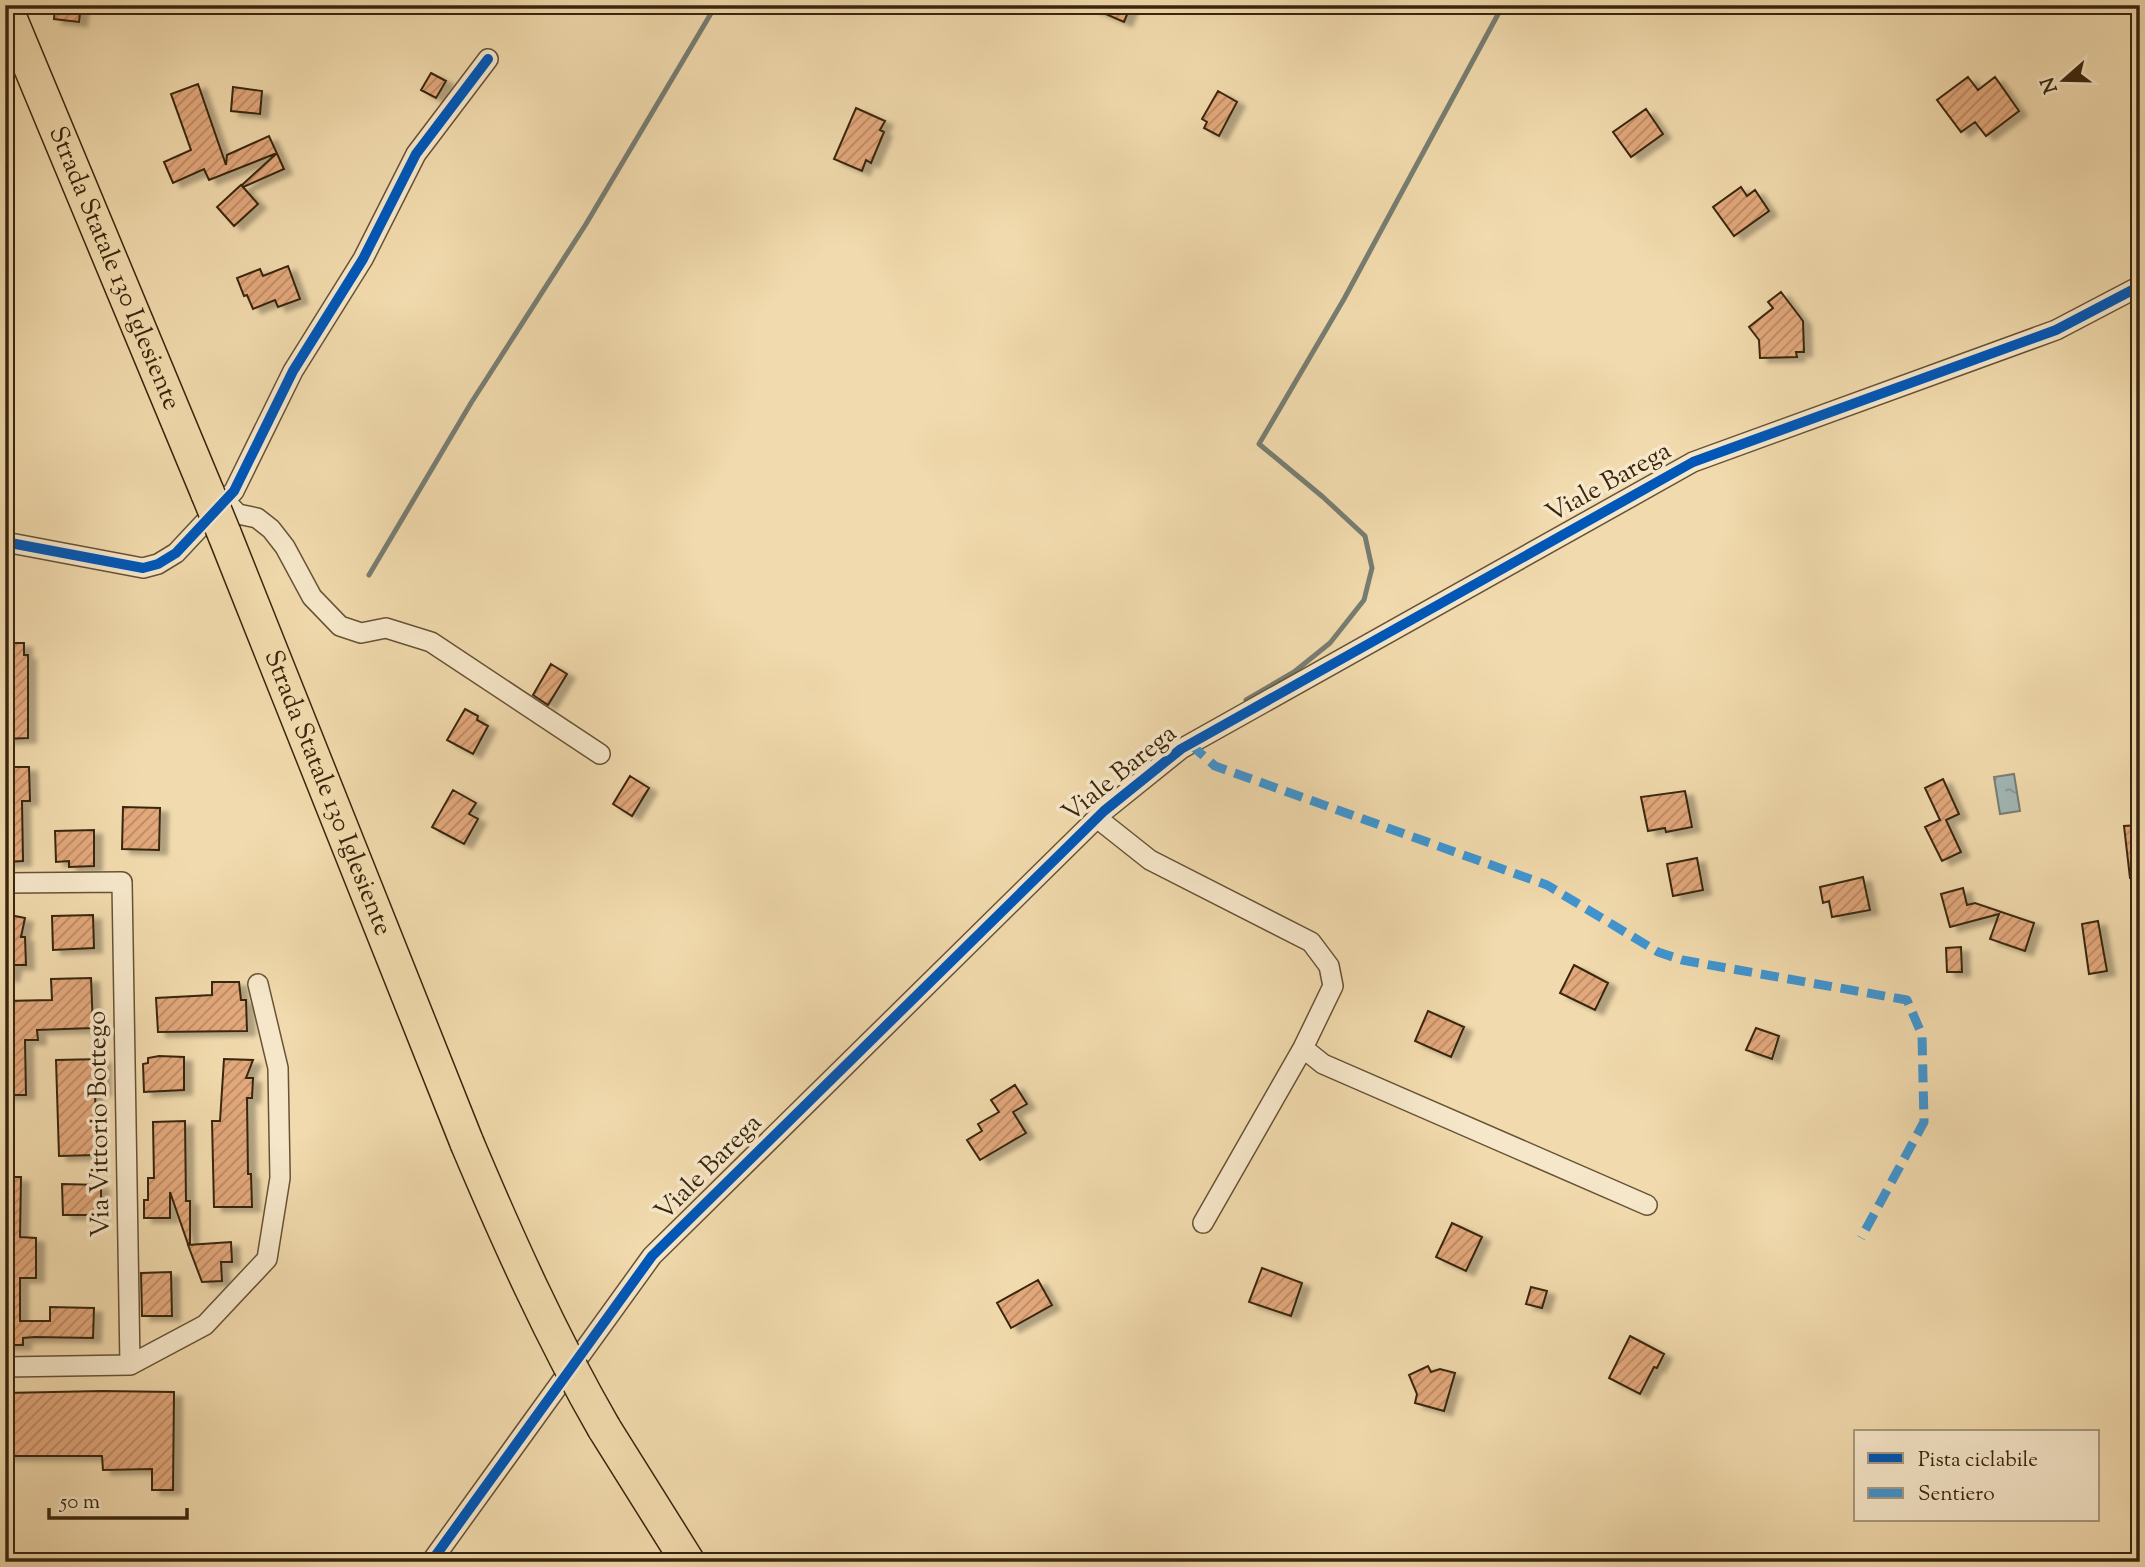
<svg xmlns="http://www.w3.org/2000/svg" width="2145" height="1567" font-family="'Sorts Mill Goudy',serif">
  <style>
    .water { fill: url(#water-ripples); stroke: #777d72; stroke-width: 2 }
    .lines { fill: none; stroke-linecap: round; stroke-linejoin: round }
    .stream { stroke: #777d72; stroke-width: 5 }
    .building { fill: url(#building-hatch); stroke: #39260d; stroke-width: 2; filter: url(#shadow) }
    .street-casing { stroke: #675335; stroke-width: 22 }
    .highway-casing { stroke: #39260d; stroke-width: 36 }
    .street { stroke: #f6e7ca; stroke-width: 19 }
    .highway { stroke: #f1daad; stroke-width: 33 }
    .highway-bridge-casing { stroke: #39260d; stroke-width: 36; stroke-linecap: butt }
    .highway-bridge { stroke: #f1daad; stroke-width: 33 }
    .quiet { stroke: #3e95d2; stroke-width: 9; stroke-dasharray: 18 9; stroke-linecap: butt }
    .cycleway-casing { stroke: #f6e7ca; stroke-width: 15 }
    .cycleway { stroke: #0057b8; stroke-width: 10 }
    .labels { text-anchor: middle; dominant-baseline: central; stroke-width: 7; stroke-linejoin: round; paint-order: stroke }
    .street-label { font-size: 26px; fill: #39260d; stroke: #f6e7ca }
  </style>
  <defs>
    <pattern id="water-ripples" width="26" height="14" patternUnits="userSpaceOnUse" patternTransform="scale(1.75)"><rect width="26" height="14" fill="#a1b7b6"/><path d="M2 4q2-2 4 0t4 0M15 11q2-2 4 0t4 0" fill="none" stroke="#849592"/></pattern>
    <pattern id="building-hatch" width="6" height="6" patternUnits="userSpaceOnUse" patternTransform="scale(1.75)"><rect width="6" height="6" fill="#e3a87c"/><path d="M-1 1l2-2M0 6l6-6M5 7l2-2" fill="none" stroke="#b98964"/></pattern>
    <filter id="shadow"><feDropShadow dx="8" dy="4.5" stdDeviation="2" flood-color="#0004"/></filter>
  </defs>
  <rect width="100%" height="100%" fill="#f1daad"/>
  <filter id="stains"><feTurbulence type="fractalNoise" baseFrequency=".00286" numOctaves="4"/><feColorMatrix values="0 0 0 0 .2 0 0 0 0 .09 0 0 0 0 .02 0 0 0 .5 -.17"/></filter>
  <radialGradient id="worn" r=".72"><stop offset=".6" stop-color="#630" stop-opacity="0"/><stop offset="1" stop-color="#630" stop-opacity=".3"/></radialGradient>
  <path class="water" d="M2014,774L2020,811L2000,814L1994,777Z"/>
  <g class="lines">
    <path class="stream" d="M369,575L471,403L586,224L716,5
      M1246,700L1294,672L1330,643L1364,600L1372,568L1365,536L1323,497L1259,444L1344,299L1503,5"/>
  </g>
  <path class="building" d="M55,5H81L79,22L54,19Z
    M1085,5H1131L1124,22Z
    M431,73L446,81L436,98L421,90Z
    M1968,77L1978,90L1995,77L2019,111L1986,136L1975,122L1961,132L1937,100Z
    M198,84L226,165L227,155L269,136L284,169L243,187L258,204L234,226L217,207L241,185L243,187L242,185L277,153L209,180L204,169L173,183L164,162L191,150L171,94Z
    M233,87L262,91L260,114L231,111Z
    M1218,91L1237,102L1219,136L1204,128L1207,122L1202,119Z
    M856,108L885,121L880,130L884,132L871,163L866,160L862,171L834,159Z
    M1646,109L1663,134L1631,157L1613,132Z
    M1741,187L1747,196L1755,190L1769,211L1734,236L1713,207Z
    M288,266L300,299L278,307L275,300L253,309L247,295L244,296L237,278L260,269L263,276Z
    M1781,292L1803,321L1804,352H1796L1797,357L1760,358L1759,340L1749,327L1773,308L1768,302Z
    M5,643H24V655H28V738L5,739Z
    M551,664L567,674L548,705L533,695Z
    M465,709L478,716L477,720L488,726L473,754L447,740Z
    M5,767H29L30,801H22L23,861L5,862Z
    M630,776L649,788L632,816L613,804Z
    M1943,779L1959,814L1946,820L1961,852L1942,861L1925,827L1940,820L1925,788Z
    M453,790L476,803L469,814L478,819L464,844L432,827Z
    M1685,791L1692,827L1666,832L1665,828L1648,831L1641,797Z
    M123,807L160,808L159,850L122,849Z
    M2140,825V877L2130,878L2124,826Z
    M94,830V866L69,867V861L56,862L55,831Z
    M1697,858L1703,890L1673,896L1667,864Z
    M1863,877L1870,910L1832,917L1829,901L1823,903L1820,887Z
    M1963,888L1967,905L1975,903L2034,923L2025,951L1990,939L1999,914L1950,927L1941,894Z
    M5,914L25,918L21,937H25L26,965H14L11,977L5,976Z
    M93,915L94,948L53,950L52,916Z
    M2098,921L2107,971L2089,974L2082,924Z
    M1961,947L1962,972H1947L1946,948Z
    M1574,965L1608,983L1595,1010L1560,993Z
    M91,978L93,1028L37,1030L38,1040H25L26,1095H5V1001L52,1000L51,979Z
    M212,982H239L241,1000H246L247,1031L158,1032L156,998L212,995Z
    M1428,1011L1464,1027L1451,1057L1415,1041Z
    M1756,1028L1779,1036L1772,1059L1746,1050Z
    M159,1056L184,1057V1090L144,1092L143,1064L148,1063V1058Z
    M103,1059V1091L95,1092L97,1155L59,1156L56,1060Z
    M224,1059L253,1060L246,1078H253L252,1098H247L248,1174H251L252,1207H214L212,1121H220Z
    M1015,1085L1027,1104L1013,1112L1026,1133L980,1160L967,1140L982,1131L978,1124L999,1112L991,1100Z
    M185,1121L186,1201H190V1243L188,1244L170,1192V1218H144V1200H148V1178H154L153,1122Z
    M5,1177H21L20,1237L36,1238V1278H20V1321H50V1307L94,1308L93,1338L35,1337L23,1338V1345H5Z
    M62,1184L101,1185V1215H63Z
    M1452,1223L1482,1237L1466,1271L1436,1257Z
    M231,1242L232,1262H221L222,1281L202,1282L188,1245Z
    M1262,1268L1302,1283L1291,1316L1249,1302Z
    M171,1272L172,1316H142L141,1273Z
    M1038,1280L1052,1305L1011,1328L997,1303Z
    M1531,1287L1547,1291L1542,1308L1526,1304Z
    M1630,1336L1664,1354L1657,1368L1654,1367L1640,1394L1609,1378Z
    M1428,1366L1431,1372L1440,1369L1455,1373L1444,1411L1415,1403L1417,1394L1409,1375Z
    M102,1391L174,1392L173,1490H152V1469L103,1470L102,1456H5V1393Z"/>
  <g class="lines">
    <defs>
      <path id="street" d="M225,501L238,514L257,518L271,529L285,547L312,597L340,626L361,633L386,628L431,642L600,754
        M5,542L143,568L158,564L176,553L234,491L293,371L363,259L416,154L488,59
        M1097,818L1150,860L1311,942L1329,966L1333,986L1303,1048L1203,1223
        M5,883L122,882L130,1365
        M1303,1048L1323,1064L1647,1205
        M5,1367L130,1365L205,1325L267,1259L280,1178L278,1068L258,984
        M431,1562L652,1256L1104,811L1181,749L1693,462L2056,330L2140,286"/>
      <g id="highway">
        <path id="s1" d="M5,6L208,494"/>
        <path id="s2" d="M224,533L467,1143"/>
        <path d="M604,1428L688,1562"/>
      </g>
    </defs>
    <use href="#street" class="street-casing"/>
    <use href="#highway" class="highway-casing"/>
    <use href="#street" class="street"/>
    <use href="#highway" class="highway"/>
    <defs>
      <path id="highway-bridge" d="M208,494L224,533
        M467,1143C508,1240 551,1336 604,1428"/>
    </defs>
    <use href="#highway-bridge" class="highway-bridge-casing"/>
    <use href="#highway-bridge" class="highway-bridge"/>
    <path class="quiet" d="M1190,744L1215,766L1547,885L1658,952L1682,960L1907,1000L1922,1035L1924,1122L1861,1238"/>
    <defs>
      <path id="cycleway" d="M5,542L143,568L158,564L176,553L234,491L293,371L363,259L416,154L488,59
        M431,1562L652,1256L1104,811L1181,749L1693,462L2056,330L2140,286"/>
    </defs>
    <use href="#cycleway" class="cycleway-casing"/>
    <use href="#cycleway" class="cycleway"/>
  </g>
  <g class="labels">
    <g class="street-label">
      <text stroke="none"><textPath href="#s1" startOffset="284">Strada Statale 130 Iglesiente</textPath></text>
      <text transform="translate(1609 483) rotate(-29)">Viale Barega</text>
      <text transform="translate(1120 774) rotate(-39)">Viale Barega</text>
      <text stroke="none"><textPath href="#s2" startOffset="280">Strada Statale 130 Iglesiente</textPath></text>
      <text transform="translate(100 1124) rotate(-91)">Via Vittorio Bottego</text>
      <text transform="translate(709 1168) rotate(-45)">Viale Barega</text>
    </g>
  </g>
  <rect width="2145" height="1567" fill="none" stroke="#f1daad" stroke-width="28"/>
  <rect x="7" y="7" width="2131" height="1553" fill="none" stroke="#39260d" stroke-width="3.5"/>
  <rect x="14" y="14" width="2117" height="1539" fill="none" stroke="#39260d" stroke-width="2"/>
  <rect x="1854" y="1430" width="245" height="91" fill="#f6e7ca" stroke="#aa9a7e" stroke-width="2"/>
  <rect x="1868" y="1453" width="35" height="10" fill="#0057b8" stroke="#aa9a7e" stroke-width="2"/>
  <text x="1918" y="1466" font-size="21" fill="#39260d">Pista ciclabile</text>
  <rect x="1868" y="1488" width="35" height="10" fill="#3e95d2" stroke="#aa9a7e" stroke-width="2"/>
  <text x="1918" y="1500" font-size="21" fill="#39260d">Sentiero</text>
  <g transform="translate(2064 80) rotate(250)" stroke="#f6e7ca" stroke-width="5" paint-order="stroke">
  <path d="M0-5L12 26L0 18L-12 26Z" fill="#39260d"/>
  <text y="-10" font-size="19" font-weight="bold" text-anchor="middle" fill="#39260d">N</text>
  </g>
  <path d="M49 1508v10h138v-10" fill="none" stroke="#39260d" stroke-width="3.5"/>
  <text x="60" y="1508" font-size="21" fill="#39260d" stroke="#f6e7ca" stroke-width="5" paint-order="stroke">50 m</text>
  <rect width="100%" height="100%" filter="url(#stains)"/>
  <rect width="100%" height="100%" fill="url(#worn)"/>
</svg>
